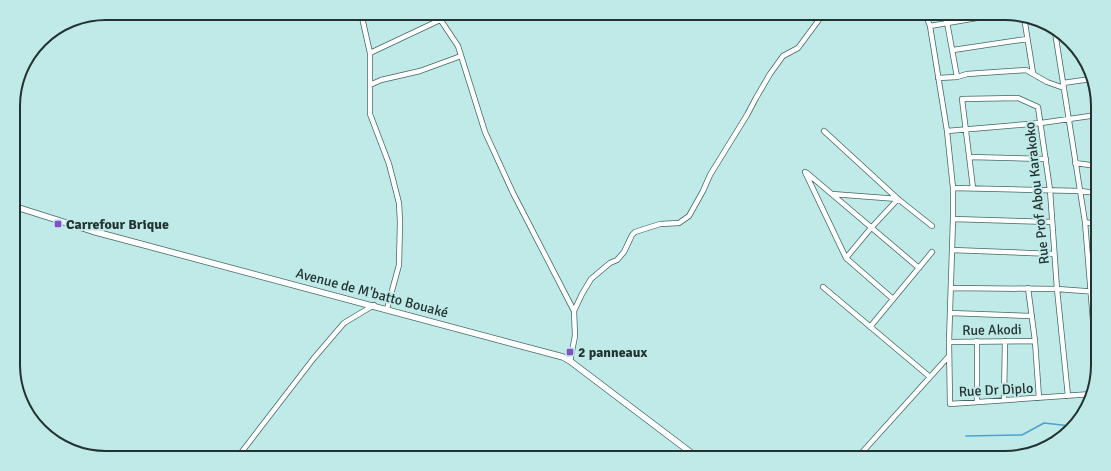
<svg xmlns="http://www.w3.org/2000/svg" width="1111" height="471" font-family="Signika,sans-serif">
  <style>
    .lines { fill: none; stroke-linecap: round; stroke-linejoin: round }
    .stream { stroke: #50a2cd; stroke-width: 1.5 }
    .minor-casing { stroke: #416865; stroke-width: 6 }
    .tertiary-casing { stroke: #416865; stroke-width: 7 }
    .minor { stroke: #fff; stroke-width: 4.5 }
    .tertiary { stroke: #fff; stroke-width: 5.5 }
    .poi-dot { fill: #8350c7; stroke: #c0eae7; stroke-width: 1.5 }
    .labels { text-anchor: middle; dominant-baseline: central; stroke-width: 4; stroke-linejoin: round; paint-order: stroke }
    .street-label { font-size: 14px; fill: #223332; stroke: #c0eae7 }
    .poi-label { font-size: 14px; font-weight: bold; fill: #223332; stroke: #c0eae7; text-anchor: start }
    .rim { fill: none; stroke: #223332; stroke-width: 2 }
  </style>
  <rect width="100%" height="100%" fill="#c0eae7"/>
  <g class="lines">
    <path class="stream" d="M966,436L1022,435L1044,423L1071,426"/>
    <defs>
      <path id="minor" d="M361,13L370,53V114L389,164L399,203L400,222L399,265L387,309
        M436,13L458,46L485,132L513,193L574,311L575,336L570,361
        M925,13L930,26L947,131L953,188V219L949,342L950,404L1092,394
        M943,13L947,22L957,77
        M1024,17L1033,73
        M930,26L1006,13
        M1055,32L1085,222L1097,370
        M953,50L1027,39
        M370,53L440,20
        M1089,75L1097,121
        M938,78L957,77L967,74L1026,70L1047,82L1064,88
        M1063,83L1091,79
        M370,85L381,80L420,71L461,56
        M824,131L898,199L932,226
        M947,131L1041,123L1097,115
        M970,157L1046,159
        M1075,163L1097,166
        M805,172L846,258L893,299
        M807,173L919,268
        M953,188L1080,191L1097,193
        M973,188L962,99L1018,98L1038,107L1050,190L1057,289L1068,396
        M832,194L898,199
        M953,219L1052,222
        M1085,222L1098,225
        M952,250L1054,254
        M1088,256L1098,257
        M846,258L871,228L898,199
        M823,287L930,377
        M951,288L1057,289L1098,292
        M1028,288L1035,341L1039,398
        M574,311L582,294L591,279L610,263L617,260L624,252L632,235L635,232L660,224L679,223L689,216L703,191L710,175L747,115L756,98L770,74L783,56L798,48L824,13
        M950,313L1032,316
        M870,327L932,252
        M977,341V402
        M949,342L1035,341
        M1004,400L1005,341
        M237,458L314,358L344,323L374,305
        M857,458L949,356"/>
      <path id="tertiary" d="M13,206L92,231L563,357L570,361L698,458"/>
    </defs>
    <use href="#minor" class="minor-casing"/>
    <use href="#tertiary" class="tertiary-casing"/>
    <use href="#minor" class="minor"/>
    <use href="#tertiary" class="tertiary"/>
  </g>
  <g class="poi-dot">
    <rect x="54" y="220" width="8" height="8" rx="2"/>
    <rect x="566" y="348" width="8" height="8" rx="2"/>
  </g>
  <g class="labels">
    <g class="street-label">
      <text transform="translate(1037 193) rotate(-96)">Rue Prof Abou Karakoko</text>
      <text transform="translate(372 293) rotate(15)">Avenue de M'batto Bouaké</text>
      <text transform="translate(992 330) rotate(-1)">Rue Akodi</text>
      <text transform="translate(996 390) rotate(-3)">Rue Dr Diplo</text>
    </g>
    <g class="poi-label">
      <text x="66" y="224">Carrefour Brique</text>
      <text x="578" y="352">2 panneaux</text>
    </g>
  </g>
  <path d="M0 0H1111V471H0ZM106 20H1005A86 86 0 0 1 1091 106V365A86 86 0 0 1 1005 451H106A86 86 0 0 1 20 365V106A86 86 0 0 1 106 20Z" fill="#c0eae7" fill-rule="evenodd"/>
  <path class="rim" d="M106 20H1005A86 86 0 0 1 1091 106V365A86 86 0 0 1 1005 451H106A86 86 0 0 1 20 365V106A86 86 0 0 1 106 20Z"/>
</svg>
